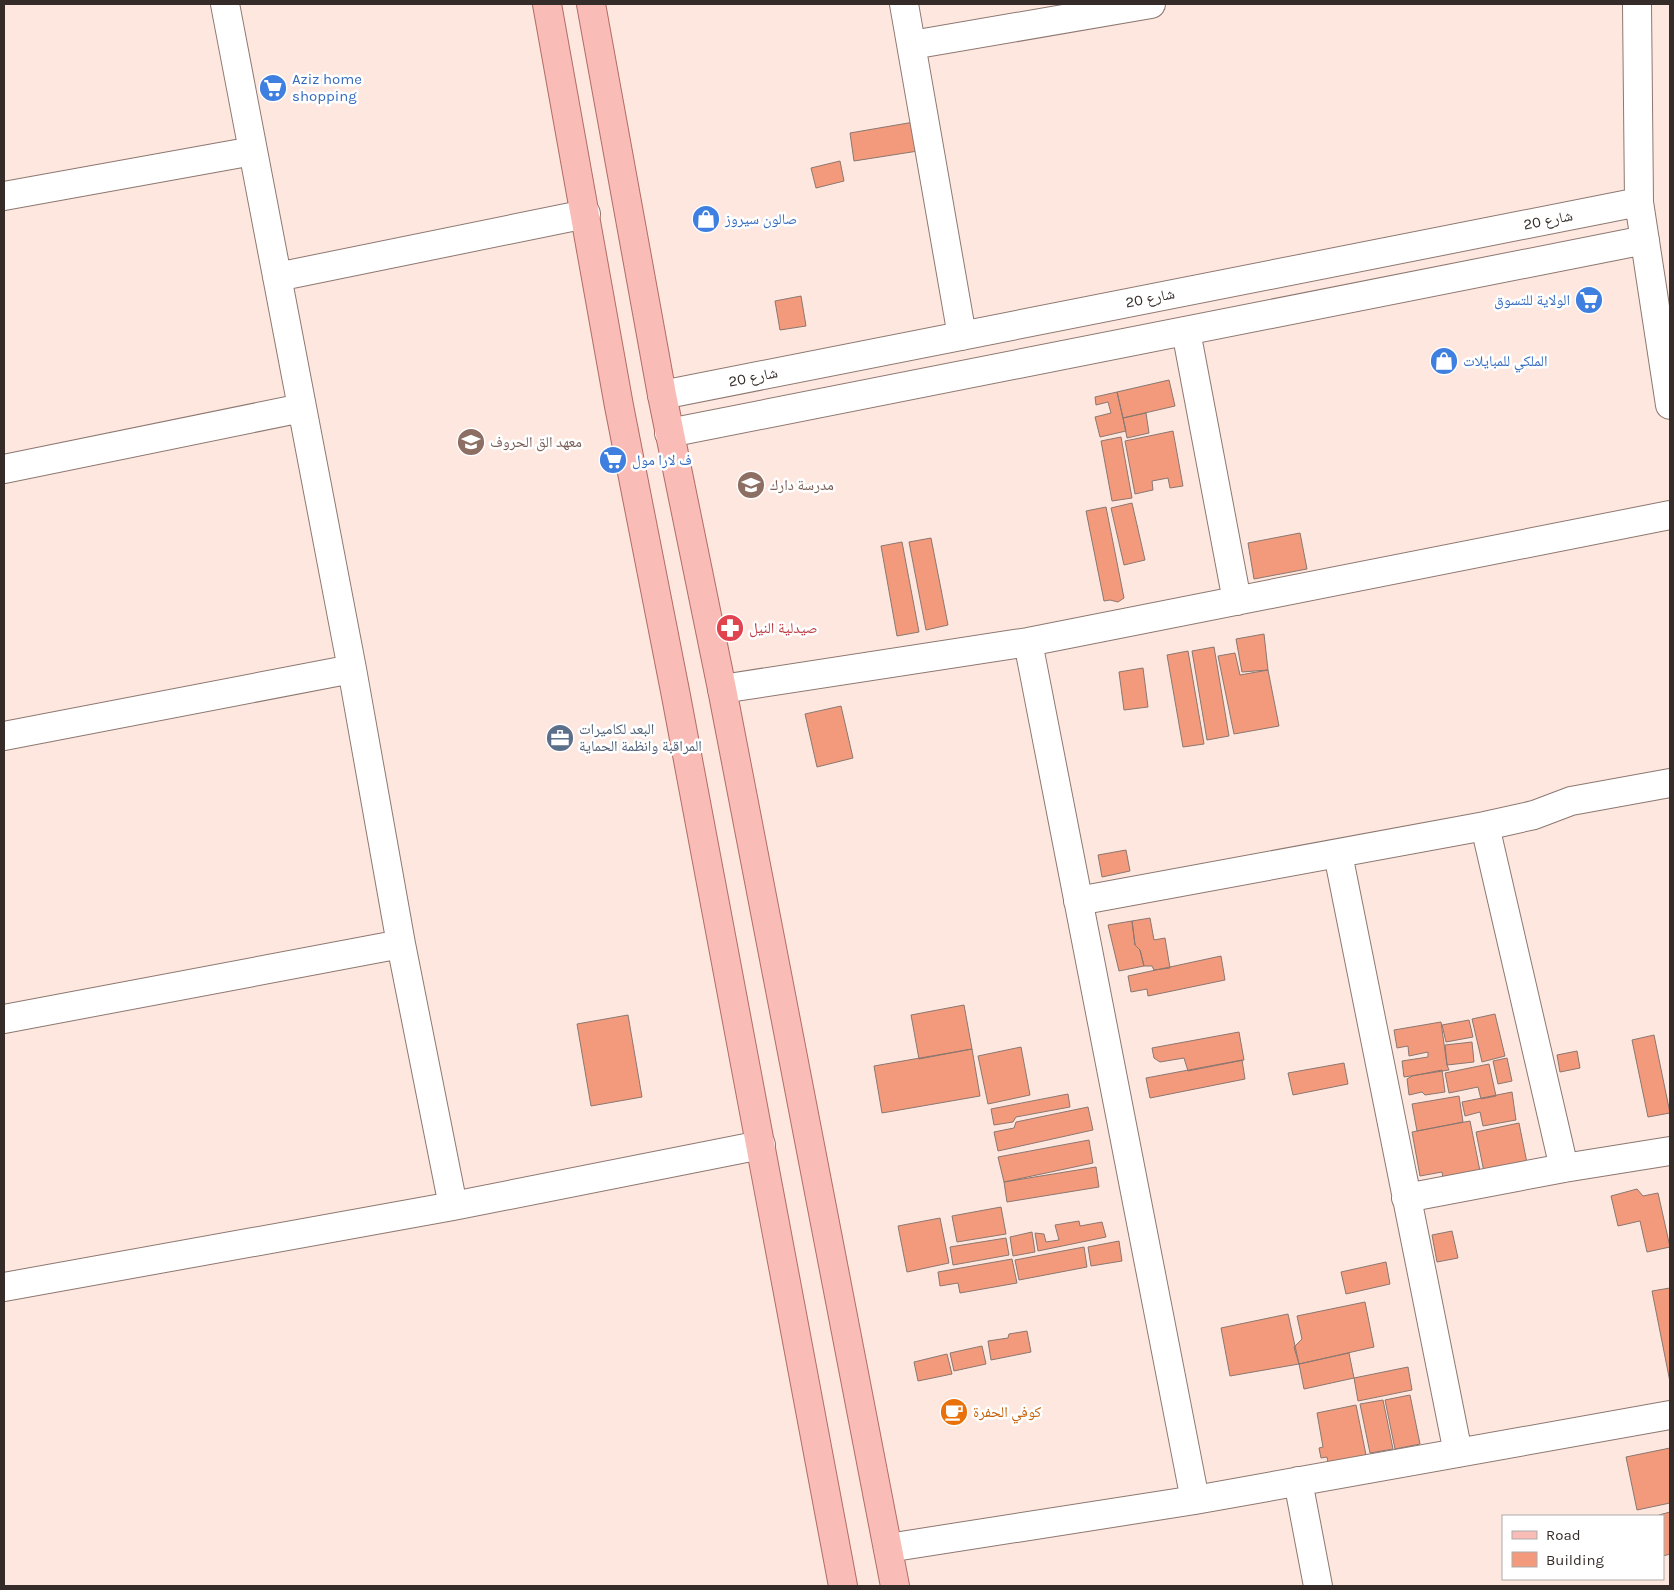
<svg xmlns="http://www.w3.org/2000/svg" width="1674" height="1590" font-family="Karla,'Noto Naskh Arabic',sans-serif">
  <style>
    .building { fill: #f29a7b; stroke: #8b7770 }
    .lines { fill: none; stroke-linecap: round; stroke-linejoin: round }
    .minor-casing { stroke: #8d7871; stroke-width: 30 }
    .major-casing { stroke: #b26c65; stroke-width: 30 }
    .minor { stroke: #fff; stroke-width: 28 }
    .major { stroke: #f9bcb6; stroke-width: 28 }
    .labels { text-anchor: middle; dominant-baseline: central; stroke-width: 5; stroke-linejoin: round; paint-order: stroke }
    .shop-label { font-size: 15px; fill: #366cbe; stroke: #fff; text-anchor: start }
    .street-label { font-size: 15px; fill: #352c29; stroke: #fff }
    .education-label { font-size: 15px; fill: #785e54; stroke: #fff; text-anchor: start }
    .health-label { font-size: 15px; fill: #be3a42; stroke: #fff; text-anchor: start }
    .service-label { font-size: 15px; fill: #4e5e75; stroke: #fff; text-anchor: start }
    .food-label { font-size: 15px; fill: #c56008; stroke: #fff; text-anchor: start }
  </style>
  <rect width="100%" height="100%" fill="#fee7df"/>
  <path class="building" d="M914,122L918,151L854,161L850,133Z
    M840,161L844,181L816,188L811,168Z
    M801,296L806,326L780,330L775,301Z
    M1169,380L1175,406L1123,418L1117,392Z
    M1117,392L1126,431L1100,437L1095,417L1111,413L1108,402L1096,405L1095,397Z
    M1146,413L1149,433L1127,438L1123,418Z
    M1173,431L1183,486L1170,488L1168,478L1152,481L1153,490L1135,494L1125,441Z
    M1121,437L1132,498L1112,501L1101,441Z
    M1132,503L1145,560L1124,565L1111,508Z
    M1106,507L1124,598L1118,602L1110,600L1104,601L1086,511Z
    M1300,533L1307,569L1254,579L1248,543Z
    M931,538L948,625L926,630L909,542Z
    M902,542L919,632L897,636L881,546Z
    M1264,634L1268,670L1242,672L1236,639Z
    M1214,647L1229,736L1207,740L1192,651Z
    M1188,651L1204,744L1183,747L1167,655Z
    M1235,653L1240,675L1268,670L1279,726L1234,734L1218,656Z
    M1143,668L1148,707L1124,710L1119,672Z
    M841,706L853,758L817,767L805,714Z
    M1126,850L1130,871L1102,877L1098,855Z
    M1150,918L1154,940L1165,938L1170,968L1154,970L1152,966H1144L1140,950L1135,945L1132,921Z
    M1132,921L1135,945L1140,950L1144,966L1119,971L1108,925Z
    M1221,956L1225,980L1148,996L1147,989L1131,992L1128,976Z
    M964,1005L972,1049L919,1059L911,1015Z
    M1495,1014L1505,1056L1482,1062L1472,1019Z
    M628,1015L642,1097L591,1106L577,1024Z
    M1469,1020L1473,1037L1446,1042L1442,1025Z
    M1441,1022L1447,1065L1449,1070L1404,1077L1402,1061L1428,1057V1052L1409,1056L1408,1046L1397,1048L1394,1030Z
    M1239,1032L1244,1060L1188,1071L1184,1058L1160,1062L1154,1058L1152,1048Z
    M1654,1035L1670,1113L1648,1117L1632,1040Z
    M1472,1042L1474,1062L1447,1065L1445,1045Z
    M1021,1047L1030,1095L988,1104L978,1056Z
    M972,1049L980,1096L882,1113L874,1066Z
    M1577,1051L1580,1068L1560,1072L1557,1055Z
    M1507,1058L1512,1081L1498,1084L1493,1061Z
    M1242,1060L1245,1079L1150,1098L1146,1078Z
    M1344,1063L1348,1084L1293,1095L1288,1073Z
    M1489,1064L1496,1096L1481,1099L1478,1087L1449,1093L1445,1073Z
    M1442,1070L1445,1092L1425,1095L1422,1092L1409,1095L1407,1079L1412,1076Z
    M1512,1092L1516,1120L1483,1126L1480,1112L1465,1116L1462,1102Z
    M1068,1094L1070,1107L1016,1117L1013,1122L994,1125L991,1109Z
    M1459,1096L1463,1122L1417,1131L1412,1104Z
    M1088,1107L1093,1130L998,1151L994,1132L1014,1128L1016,1122Z
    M1470,1121L1480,1171L1443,1179L1442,1172L1420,1176L1412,1132Z
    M1519,1123L1527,1163L1484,1172L1476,1132Z
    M1089,1140L1093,1163L1004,1182L998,1157Z
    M1096,1167L1099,1187L1007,1202L1004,1182Z
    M1637,1189L1643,1196L1658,1193L1670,1247L1647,1252L1640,1221L1618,1226L1611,1196Z
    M1001,1207L1006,1234L957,1242L952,1216Z
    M940,1218L949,1263L907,1272L898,1226Z
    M1079,1221L1080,1226L1102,1222L1106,1237L1038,1251L1035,1233L1044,1234L1046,1242L1059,1240L1055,1225Z
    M1452,1231L1458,1258L1437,1262L1432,1235Z
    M1032,1232L1035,1252L1013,1256L1010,1237Z
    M1006,1238L1009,1255L953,1265L950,1247Z
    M1119,1241L1122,1261L1091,1266L1088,1247Z
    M1084,1247L1087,1267L1019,1280L1015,1260Z
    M1012,1259L1017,1283L960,1293L958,1283L940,1286L938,1272Z
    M1386,1262L1390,1284L1346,1294L1341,1272Z
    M1670,1288V1382L1652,1291Z
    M1365,1302L1374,1347L1299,1364L1294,1347L1302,1339L1297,1316Z
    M1288,1314L1299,1364L1230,1376L1221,1328Z
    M1027,1331L1031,1352L991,1360L988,1341L1008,1338L1009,1334Z
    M982,1346L986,1364L954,1371L950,1353Z
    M1349,1353L1354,1378L1304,1389L1299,1364Z
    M947,1354L952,1374L918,1381L914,1362Z
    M1408,1367L1412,1390L1358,1401L1354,1378Z
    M1410,1395L1420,1444L1395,1449L1385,1400Z
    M1383,1400L1393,1449L1370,1453L1360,1404Z
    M1356,1405L1366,1455L1328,1463L1327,1457L1321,1458L1319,1448L1323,1447L1317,1413Z
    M1670,1448V1503L1637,1510L1626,1457Z
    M1670,1512V1554L1663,1556V1516H1660L1659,1515Z"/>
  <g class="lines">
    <defs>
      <path id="minor" d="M225,4L352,669L401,944L453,1206
        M904,4L962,336
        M1637,4L1639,202L1670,405
        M912,45L1151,4
        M4,196L253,151
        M277,277L586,214
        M1186,331L1237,601
        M662,395L1639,202
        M669,433L1645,240
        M4,469L302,408
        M1028,642L1195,1500
        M722,689L1028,642L1670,515
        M4,736L352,669
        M1485,826L1564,1168
        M1338,854L1458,1453
        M1078,901L1485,826L1534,815L1571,801L1670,783
        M4,1019L401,944
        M1406,1198L1564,1168L1670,1151
        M4,1287L453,1206L761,1145
        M1298,1481L1318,1586
        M888,1548L1195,1500L1670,1415"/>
      <path id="major" d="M547,4L619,406L676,696L843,1586
        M591,4L662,395L722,689L895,1586"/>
    </defs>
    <use href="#minor" class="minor-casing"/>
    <use href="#major" class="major-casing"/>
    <use href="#minor" class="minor"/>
    <use href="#major" class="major"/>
  </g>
  <defs>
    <symbol id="supermarket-disc" viewBox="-11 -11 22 22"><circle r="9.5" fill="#3f7fe0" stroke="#fff"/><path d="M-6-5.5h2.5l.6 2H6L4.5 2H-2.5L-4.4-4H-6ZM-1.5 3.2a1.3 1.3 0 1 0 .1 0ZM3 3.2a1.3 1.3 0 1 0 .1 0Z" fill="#fff"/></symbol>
    <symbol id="shop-disc" viewBox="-11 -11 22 22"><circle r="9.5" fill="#3f7fe0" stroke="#fff"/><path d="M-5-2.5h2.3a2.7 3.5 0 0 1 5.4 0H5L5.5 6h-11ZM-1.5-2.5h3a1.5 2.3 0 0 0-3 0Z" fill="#fff"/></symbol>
    <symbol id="school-disc" viewBox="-11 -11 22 22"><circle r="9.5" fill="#8d6e63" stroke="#fff"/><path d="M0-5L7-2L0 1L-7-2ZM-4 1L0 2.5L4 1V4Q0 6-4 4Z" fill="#fff"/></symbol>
    <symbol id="pharmacy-disc" viewBox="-11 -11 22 22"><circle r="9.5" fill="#e0444e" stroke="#fff"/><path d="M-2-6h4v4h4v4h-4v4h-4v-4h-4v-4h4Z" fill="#fff"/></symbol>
    <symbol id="office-disc" viewBox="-11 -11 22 22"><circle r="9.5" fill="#5c6f8a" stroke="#fff"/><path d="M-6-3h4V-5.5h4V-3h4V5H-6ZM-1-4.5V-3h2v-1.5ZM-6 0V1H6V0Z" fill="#fff"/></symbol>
    <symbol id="cafe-disc" viewBox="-11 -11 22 22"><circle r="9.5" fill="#e8710a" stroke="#fff"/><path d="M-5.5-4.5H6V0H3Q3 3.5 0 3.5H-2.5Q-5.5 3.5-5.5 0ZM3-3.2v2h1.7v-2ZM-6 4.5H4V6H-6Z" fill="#fff"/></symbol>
  </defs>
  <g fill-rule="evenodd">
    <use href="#supermarket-disc" x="257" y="72" width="32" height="32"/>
    <use href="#shop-disc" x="690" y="203" width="32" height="32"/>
    <use href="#supermarket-disc" x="1573" y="284" width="32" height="32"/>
    <use href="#shop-disc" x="1428" y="345" width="32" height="32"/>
    <use href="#school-disc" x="455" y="426" width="32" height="32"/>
    <use href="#supermarket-disc" x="597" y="444" width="32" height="32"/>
    <use href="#school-disc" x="735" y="469" width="32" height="32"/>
    <use href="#pharmacy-disc" x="714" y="612" width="32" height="32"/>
    <use href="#office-disc" x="544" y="722" width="32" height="32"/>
    <use href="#cafe-disc" x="938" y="1396" width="32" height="32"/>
  </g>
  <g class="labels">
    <g class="shop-label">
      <text x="292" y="79">Aziz home<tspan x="292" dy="17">shopping</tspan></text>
      <text x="725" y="219">صالون سيروز</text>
      <text x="1570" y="300" text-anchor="end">الولاية للتسوق</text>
      <text x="1463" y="361">الملكي للمبايلات</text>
      <text x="632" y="460">ف لارا مول</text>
    </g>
    <g class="street-label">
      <text transform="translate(1548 220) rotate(-11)">شارع 20</text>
      <text transform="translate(1150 298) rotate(-11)">شارع 20</text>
      <text transform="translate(753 377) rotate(-11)">شارع 20</text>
    </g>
    <g class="education-label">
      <text x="490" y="442">معهد الق الحروف</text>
      <text x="770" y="485">مدرسة دارك</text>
    </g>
    <g class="health-label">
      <text x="749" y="628">صيدلية النيل</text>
    </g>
    <g class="service-label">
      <text x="579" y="729">البعد لكاميرات<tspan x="579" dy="17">المراقبة وانظمة الحماية</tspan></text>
    </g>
    <g class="food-label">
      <text x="973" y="1412">كوفي الحفرة</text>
    </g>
  </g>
  <rect width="1674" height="1590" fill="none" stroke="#352c29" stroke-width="10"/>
  <rect x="1502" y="1515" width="162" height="65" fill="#ffffff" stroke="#aeaba9"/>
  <rect x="1512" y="1531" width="25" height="8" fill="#f9bcb6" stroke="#aeaba9"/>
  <text x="1546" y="1540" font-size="15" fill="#352c29">Road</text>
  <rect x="1512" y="1552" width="25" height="15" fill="#f29a7b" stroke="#aeaba9"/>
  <text x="1546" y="1565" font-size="15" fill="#352c29">Building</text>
</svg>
